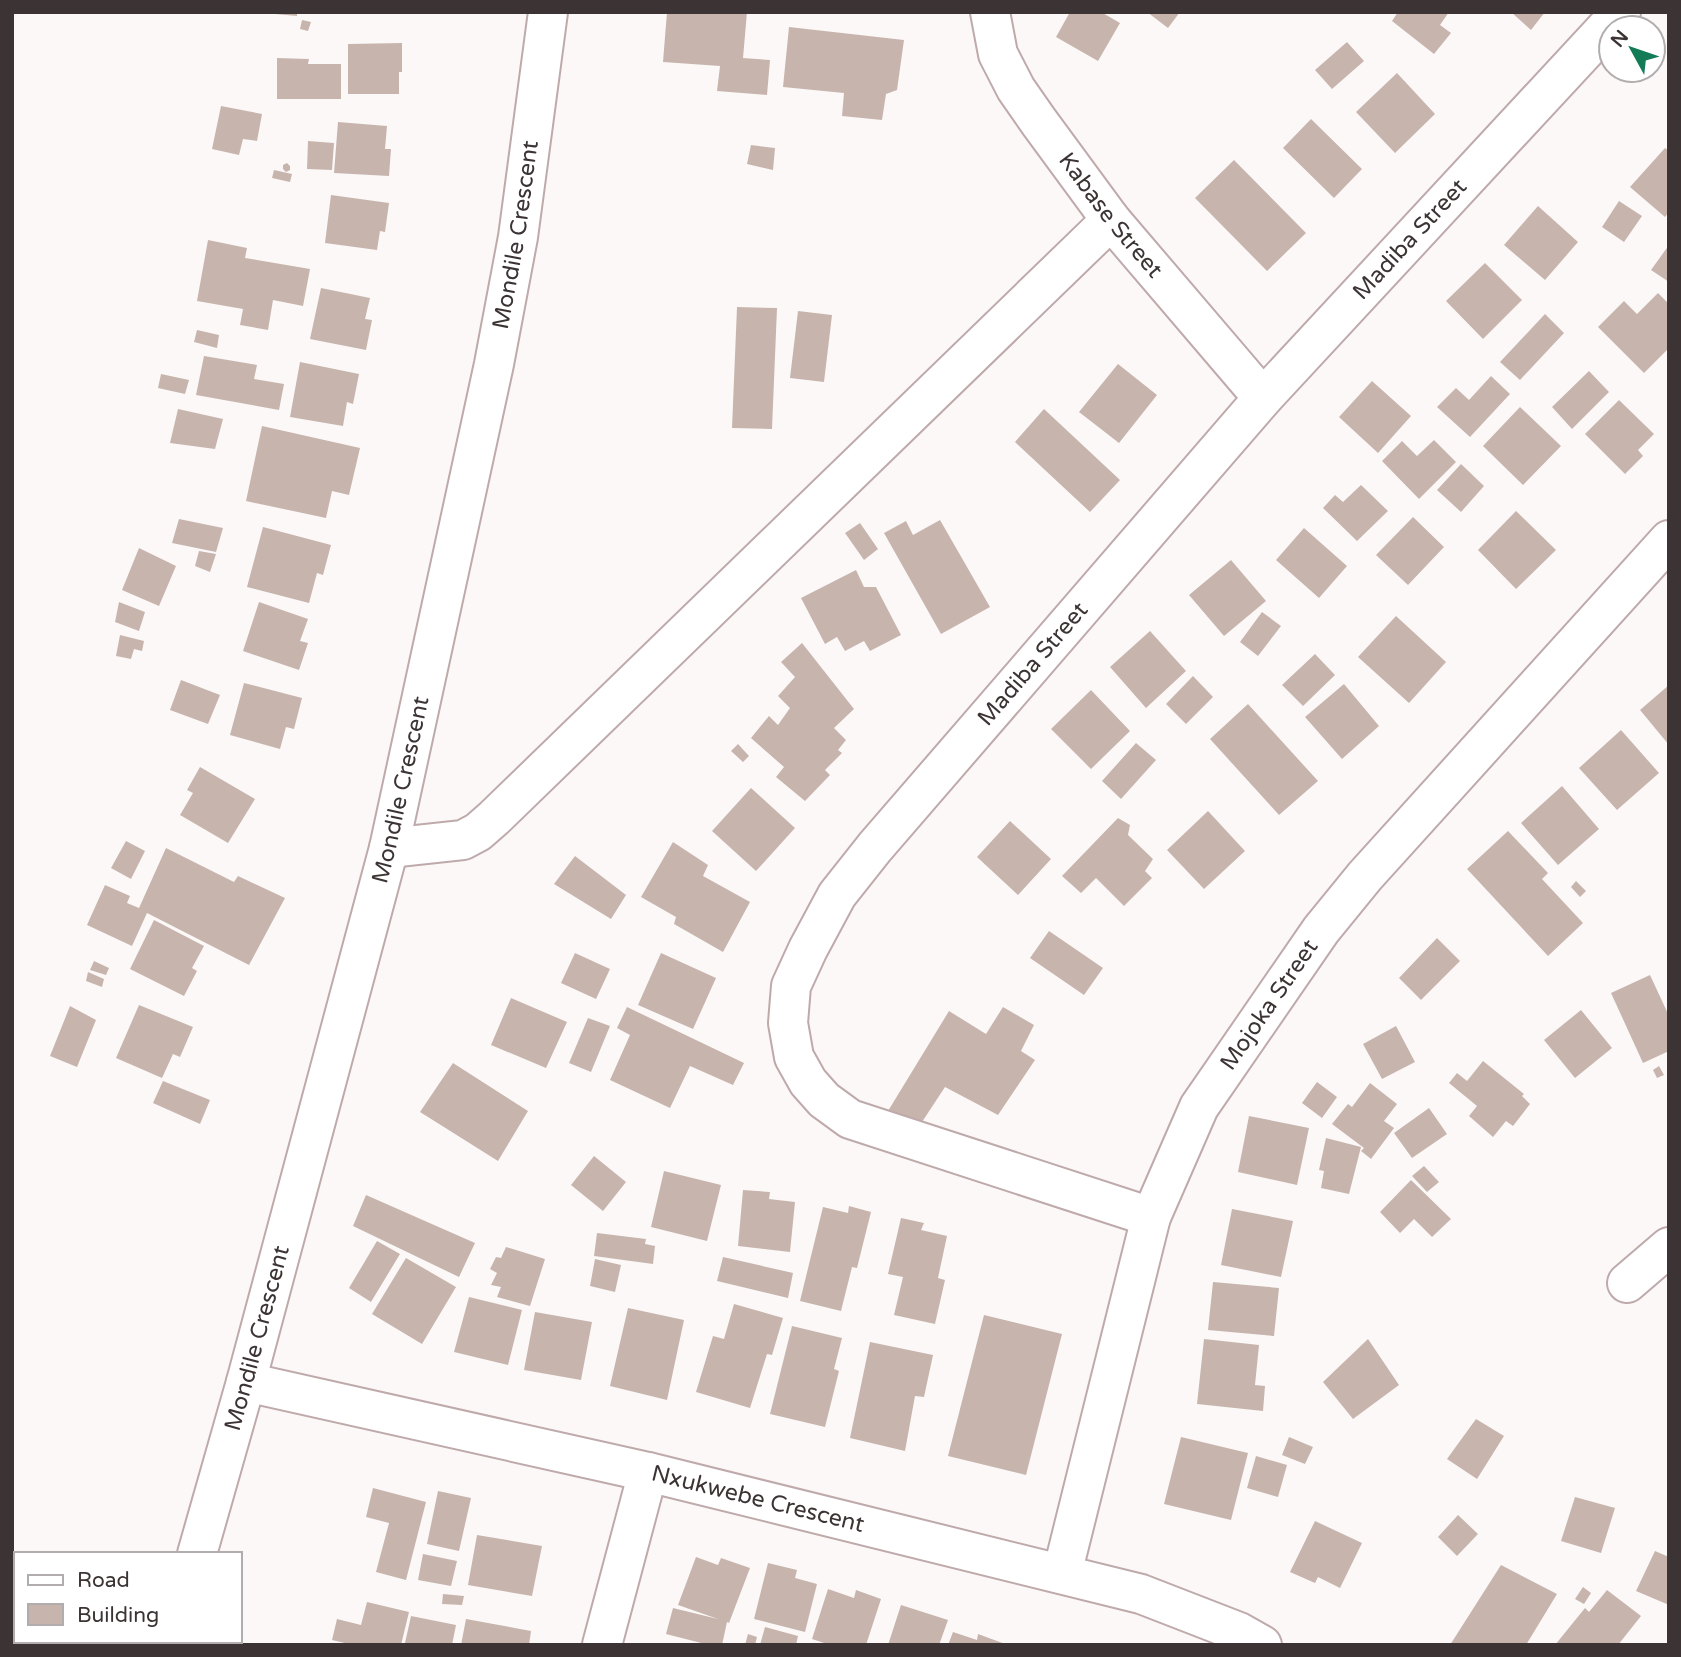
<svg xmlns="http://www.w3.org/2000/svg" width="1681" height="1657" font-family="'Varela Round',sans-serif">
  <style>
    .building { fill: #c7b5ad }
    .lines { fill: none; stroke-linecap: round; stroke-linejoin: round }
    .minor-casing { stroke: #bfaaab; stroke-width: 42 }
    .minor { stroke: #fff; stroke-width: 38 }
    .labels { text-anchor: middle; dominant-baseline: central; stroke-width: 5; stroke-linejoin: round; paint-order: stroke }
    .street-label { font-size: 23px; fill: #3b3334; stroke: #fff }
  </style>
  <rect width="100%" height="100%" fill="#fcf8f8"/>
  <path class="building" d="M275,12H297V16L275,14Z
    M667,12H747L743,58L770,60L767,95L717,91L720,66L663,62Z
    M1070,12H1101L1120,23L1098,61L1056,37Z
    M1147,12H1180L1168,28Z
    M1398,12H1449L1440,25L1451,33L1434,54L1392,21Z
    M1511,12H1545L1531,30Z
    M302,20L311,22L308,31L300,29Z
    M789,27L904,40L897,90L886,94L882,120L842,116L844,93L783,87Z
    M1347,42L1364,61L1332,89L1315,70Z
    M402,43V72H399V94H348V44Z
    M277,58L309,59L308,64H341V99H277Z
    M1397,73L1435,114L1395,153L1356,112Z
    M221,106L262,114L257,141L243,139L239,155L212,149Z
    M1311,119L1362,169L1334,198L1283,148Z
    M338,122L387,126L385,149H391L389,176L334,173Z
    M308,141L334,143L332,170L307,169Z
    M751,145L775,148L773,170L747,164Z
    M1665,148L1669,151V212L1665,217L1630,187Z
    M1234,160L1306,233L1267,271L1195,198Z
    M287,163L290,166V170L286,172L283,169V165Z
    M274,170L292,174L290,182L272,178Z
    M331,195L389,203L385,232L380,231L377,250L325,243Z
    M1619,201L1642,216L1624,242L1602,227Z
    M1538,206L1578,242L1545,280L1504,245Z
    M208,240L247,248L245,258L310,269L303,306L273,300L268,330L240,325L243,309L197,301Z
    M1669,245V282L1651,270Z
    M1485,263L1522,300L1483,339L1446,301Z
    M321,288L370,298L365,319L372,320L366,350L310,339Z
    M1658,293L1669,304V348L1644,373L1598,327L1624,301L1637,314Z
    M737,307L777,308L772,429L732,428Z
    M798,311L832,315L824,382L790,378Z
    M1545,314L1564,333L1520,380L1500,362Z
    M197,330L219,335L217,348L194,342Z
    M204,356L257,365L254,379L284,384L279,410L196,395Z
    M300,362L359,374L353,404L347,402L343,426L290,417Z
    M1118,364L1157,395L1119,443L1079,412Z
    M1589,371L1609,392L1572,429L1552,407Z
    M161,374L189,380L185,394L158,388Z
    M1491,376L1510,394L1470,437L1437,407L1456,388L1469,400Z
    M1372,381L1411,416L1378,453L1339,417Z
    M1619,400L1654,434L1638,450L1643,456L1625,474L1585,434Z
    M1520,407L1561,446L1523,485L1483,446Z
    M178,409L223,419L215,449L170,443Z
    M1044,409L1120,480L1090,512L1015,442Z
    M262,426L360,448L349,495L332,491L326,518L246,501Z
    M1434,440L1456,462L1419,499L1382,461L1402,441L1417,456Z
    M1461,464L1484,486L1461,512L1437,490Z
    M1361,485L1388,511L1357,541L1323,508L1335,495L1343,502Z
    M1516,511L1556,550L1516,589L1478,550Z
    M1413,517L1444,547L1408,585L1376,555Z
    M179,519L223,528L216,552L172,543Z
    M940,520L990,607L941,634L884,533L906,521L913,535Z
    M860,523L878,549L864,560L845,533Z
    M263,527L331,545L323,575L317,573L309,603L247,587Z
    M1304,528L1347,566L1319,598L1276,560Z
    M139,548L176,566L159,606L122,590Z
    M199,551L216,554L210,572L195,566Z
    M1231,560L1266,601L1224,636L1189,595Z
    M856,570L864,587H876L901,635L870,651L864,641L845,651L837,637L825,644L801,598Z
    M119,602L145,612L139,631L115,622Z
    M259,602L308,619L300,641L308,643L299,670L243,651Z
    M1262,612L1281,626L1258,656L1240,642Z
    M1396,616L1446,662L1409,703L1358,657Z
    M1150,631L1186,671L1146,708L1110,667Z
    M120,635L144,641L142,651L134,649L131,659L116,656Z
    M802,643L854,709L834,728L846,740L838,750L842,753L825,770L830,775L805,801L776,777L784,767L751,738L769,716L778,725L790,708L778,696L795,677L781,662Z
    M1315,654L1335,675L1303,706L1282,685Z
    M1193,676L1213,697L1186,724L1166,704Z
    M181,680L220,695L208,724L170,710Z
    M244,683L302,698L294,729L286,727L280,749L230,735Z
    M1344,684L1379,726L1342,759L1305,717Z
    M1669,685V745L1640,710Z
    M1091,690L1130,731L1091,769L1051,729Z
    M1248,704L1318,781L1279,815L1210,739Z
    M1621,730L1659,773L1617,810L1579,768Z
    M1136,743L1156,760L1121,799L1102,781Z
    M738,744L749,756L743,762L731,751Z
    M200,767L255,799L228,843L180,815L193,793L187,790Z
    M1562,786L1599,829L1558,865L1521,823Z
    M751,788L795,828L756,871L712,831Z
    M1208,811L1245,851L1204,889L1167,850Z
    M1118,818L1130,825L1128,835L1153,859L1145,871L1152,878L1124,906L1096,878L1081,893L1062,876Z
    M1010,821L1051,859L1018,895L977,857Z
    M1508,831L1548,873L1542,879L1583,923L1548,956L1467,869Z
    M126,841L145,851L131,879L111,868Z
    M673,842L708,865L703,876L750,902L723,952L674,924L676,917L641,897Z
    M166,848L234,882L238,876L285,898L249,965L147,913L132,946L87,925L105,885L130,896L127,903L139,908Z
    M575,856L626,895L611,919L554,884Z
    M1576,881L1586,891L1580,897L1571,887Z
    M154,920L204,946L192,968L197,971L184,996L130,969Z
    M1049,931L1103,968L1084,995L1030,958Z
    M1437,938L1460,961L1421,1000L1399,978Z
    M575,953L610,969L596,999L561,983Z
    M661,953L716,978L693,1029L638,1005Z
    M94,961L109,968L106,975L90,970Z
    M88,972L104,979L102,987L86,981Z
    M1650,975L1669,1016V1051L1643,1063L1611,993Z
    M511,998L567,1022L546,1068L491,1045Z
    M139,1005L193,1027L180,1057L173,1054L162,1078L116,1058Z
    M70,1006L96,1020L77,1067L50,1056Z
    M627,1007L744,1063L733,1085L690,1066L670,1108L610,1080L630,1035L617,1028Z
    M1003,1007L1034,1025L1021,1051L1035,1060L998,1115L945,1087L922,1122L888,1111L949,1011L986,1034Z
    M1581,1010L1612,1048L1575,1078L1544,1040Z
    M588,1018L610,1026L591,1072L569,1063Z
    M1396,1026L1415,1062L1382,1079L1363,1044Z
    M1483,1061L1524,1094L1522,1096L1530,1104L1513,1126L1506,1121L1493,1137L1469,1116L1477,1106L1449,1083L1457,1073L1467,1081Z
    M453,1063L528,1111L498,1161L420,1112Z
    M1659,1066L1664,1075L1657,1078L1653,1070Z
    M163,1081L210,1100L200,1124L153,1103Z
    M1317,1082L1337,1097L1322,1118L1302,1103Z
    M1370,1083L1397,1104L1384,1121L1394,1128L1371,1159L1361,1151L1364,1148L1332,1124L1348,1104L1352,1107Z
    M1429,1108L1447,1134L1412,1158L1394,1133Z
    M1249,1116L1309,1128L1297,1185L1238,1172Z
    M1326,1138L1361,1147L1349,1194L1321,1188L1324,1171L1319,1170Z
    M594,1156L626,1182L603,1211L571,1185Z
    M1424,1166L1439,1182L1427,1192L1412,1176Z
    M664,1171L721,1185L707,1241L651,1227Z
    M1411,1180L1451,1219L1432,1237L1414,1219L1400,1233L1380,1212Z
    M743,1190L770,1192L769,1199L795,1202L790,1252L738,1246Z
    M366,1195L475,1243L459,1277L353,1226Z
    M849,1206L871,1212L857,1268L852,1267L841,1311L800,1301L823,1207L848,1213Z
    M1232,1209L1293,1221L1281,1277L1221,1265Z
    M901,1218L924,1223L921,1230L947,1236L938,1278L945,1280L935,1324L894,1315L903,1277L888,1274Z
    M597,1233L646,1239L645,1244L655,1246L653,1264L594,1256Z
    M377,1241L400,1254L371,1302L349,1288Z
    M506,1247L545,1259L530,1306L497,1297L501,1287L491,1285L497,1273L490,1269L496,1257L501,1258Z
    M723,1257L793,1273L788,1298L717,1281Z
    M406,1258L456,1287L422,1344L372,1314Z
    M595,1259L621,1265L615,1292L590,1286Z
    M1213,1282L1279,1288L1274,1336L1208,1330Z
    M469,1297L522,1310L508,1365L454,1352Z
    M734,1304L783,1318L772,1355L767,1354L750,1408L696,1392L713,1336L724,1339Z
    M628,1308L684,1320L667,1400L610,1386Z
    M535,1312L592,1322L581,1380L524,1370Z
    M984,1315L1062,1334L1026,1475L948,1456Z
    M792,1326L842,1338L834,1369L839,1371L825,1427L770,1414Z
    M1204,1339L1259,1345L1255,1385L1265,1386L1263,1411L1197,1404Z
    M1368,1339L1399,1385L1353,1419L1323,1382Z
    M870,1342L933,1355L924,1397L915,1396L905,1451L850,1438Z
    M1476,1419L1504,1436L1477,1479L1447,1459Z
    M1181,1437L1248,1453L1231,1520L1164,1504Z
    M1289,1437L1313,1447L1305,1464L1282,1455Z
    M1256,1456L1287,1465L1278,1497L1247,1488Z
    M373,1488L426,1502L406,1580L376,1572L389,1523L366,1517Z
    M438,1491L471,1498L459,1551L427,1544Z
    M1575,1497L1615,1508L1601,1553L1561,1541Z
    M1458,1515L1478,1534L1457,1556L1438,1537Z
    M1315,1521L1362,1543L1340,1588L1318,1577L1315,1583L1290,1572Z
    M477,1535L542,1546L532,1596L468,1585Z
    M1655,1551L1669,1557V1605L1636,1591Z
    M423,1554L457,1561L451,1586L418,1580Z
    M696,1557L718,1565L721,1558L750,1568L729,1623L727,1622L722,1645H709L666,1634L673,1608L718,1619L678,1605Z
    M768,1563L797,1570L795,1578L817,1584L805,1632L754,1619Z
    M1501,1565L1557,1594L1526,1645H1450Z
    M1583,1587L1591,1593L1584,1604L1575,1599Z
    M828,1589L854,1598L856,1590L881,1599L866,1645H830L812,1639Z
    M1607,1590L1641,1616L1618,1645H1555L1585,1608L1589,1612Z
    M443,1594L464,1596L462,1605L442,1604Z
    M367,1602L409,1612L401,1645H353L332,1640L337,1619L361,1625Z
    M901,1605L948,1620L939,1645H888Z
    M411,1616L456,1625L452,1645H416L405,1643Z
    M466,1619L531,1631L529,1645H461Z
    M765,1627L798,1636L796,1645H760Z
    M953,1632L977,1640L978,1634L1008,1645H948Z
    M748,1634L757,1637L755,1645H745Z"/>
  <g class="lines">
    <defs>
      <g id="minor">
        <path id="s1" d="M990,12L998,54L1016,89L1039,122L1111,220L1263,398"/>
        <path d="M389,848L463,840L478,832L494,818L1111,220"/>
        <path id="s2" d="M1151,1217L850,1119L824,1100L808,1082L794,1057L788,1023L791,986L808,949L837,895L875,847L1263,398L1621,12"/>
        <path d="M1627,1283L1669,1247"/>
        <path id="s3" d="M246,1382L648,1472L1141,1594L1239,1632L1262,1645"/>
        <path id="s4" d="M197,1554L246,1382L389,848L494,364L518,237L548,12"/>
        <path id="s5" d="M1062,1574L1151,1217L1199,1107L1321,930L1365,876L1669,540"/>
        <path d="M158,1645L160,1641"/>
        <path d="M602,1645L648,1472"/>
      </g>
    </defs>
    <use href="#minor" class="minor-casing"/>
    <use href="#minor" class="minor"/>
  </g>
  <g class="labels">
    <g class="street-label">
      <text stroke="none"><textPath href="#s1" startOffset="240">Kabase Street</textPath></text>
      <text stroke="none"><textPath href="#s4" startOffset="1358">Mondile Crescent</textPath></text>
      <text stroke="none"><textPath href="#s2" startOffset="1446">Madiba Street</textPath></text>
      <text stroke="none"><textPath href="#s2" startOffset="878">Madiba Street</textPath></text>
      <text stroke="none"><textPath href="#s4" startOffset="791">Mondile Crescent</textPath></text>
      <text stroke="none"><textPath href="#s5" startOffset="612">Mojoka Street</textPath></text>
      <text stroke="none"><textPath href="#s4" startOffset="224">Mondile Crescent</textPath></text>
      <text stroke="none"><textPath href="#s3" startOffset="525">Nxukwebe Crescent</textPath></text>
    </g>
  </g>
  <rect width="1681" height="1657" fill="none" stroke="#3b3334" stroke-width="28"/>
  <rect x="14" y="1552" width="228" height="91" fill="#ffffff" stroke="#b1adae" stroke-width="2"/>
  <rect x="28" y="1575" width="35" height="10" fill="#ffffff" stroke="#b1adae" stroke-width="2"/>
  <text x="77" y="1587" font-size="21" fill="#3b3334">Road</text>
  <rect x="28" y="1604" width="35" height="21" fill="#c7b5ad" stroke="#b1adae" stroke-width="2"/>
  <text x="77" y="1622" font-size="21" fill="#3b3334">Building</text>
  <g transform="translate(1632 49) rotate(310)"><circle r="33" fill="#ffffff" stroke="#b1adae" stroke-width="2"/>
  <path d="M0-5L12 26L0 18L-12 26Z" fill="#137c57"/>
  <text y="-10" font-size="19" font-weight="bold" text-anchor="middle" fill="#3b3334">N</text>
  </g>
</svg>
